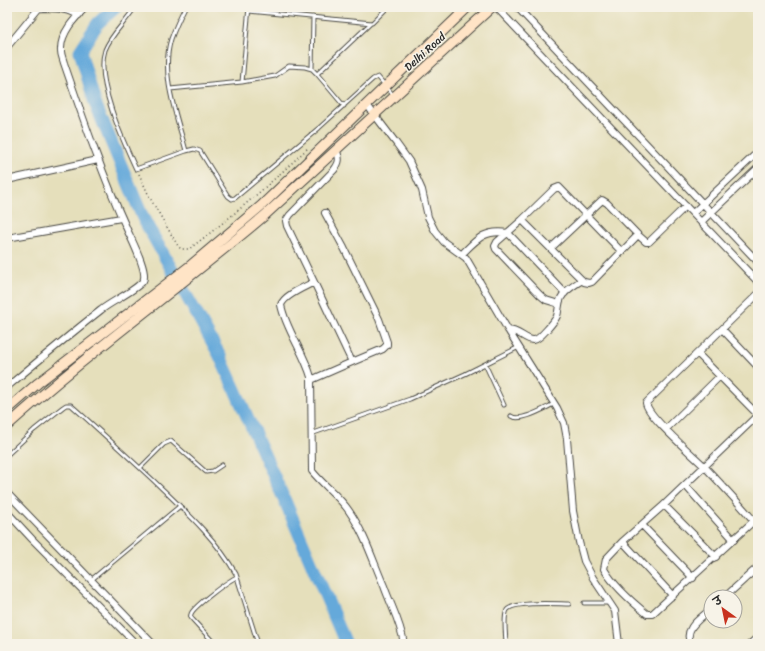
<svg xmlns="http://www.w3.org/2000/svg" width="765" height="651" font-family="Sriracha,'Playpen Sans Deva',sans-serif">
  <style>
    .lines { fill: none; stroke-linecap: round; stroke-linejoin: round }
    .river { stroke: #65a9da; stroke-width: 13 }
    .service-casing { stroke: #474641; stroke-width: 5 }
    .minor-casing { stroke: #474641; stroke-width: 8 }
    .secondary-casing { stroke: #474641; stroke-width: 11 }
    .path { stroke: #474641; stroke-width: 1.5; stroke-dasharray: 1 3; stroke-linecap: butt }
    .service { stroke: #fff; stroke-width: 3 }
    .minor { stroke: #fff; stroke-width: 6 }
    .secondary { stroke: #ffe4c6; stroke-width: 9 }
    .labels { text-anchor: middle; dominant-baseline: central; stroke-width: 3; stroke-linejoin: round; paint-order: stroke }
    .street-label { font-size: 11px; fill: #2b2b2b; stroke: #f7f3e8 }
  </style>
  <rect width="100%" height="100%" fill="#f7f3e8"/>
  <filter id="ink" filterUnits="userSpaceOnUse"><feTurbulence type="fractalNoise" baseFrequency=".025" numOctaves="2"/><feDisplacementMap in="SourceGraphic" scale="8" xChannelSelector="R" yChannelSelector="G"/><feConvolveMatrix kernelMatrix="1 2 1 2 8 2 1 2 1" color-interpolation-filters="sRGB"/></filter>
  <filter id="wash" filterUnits="userSpaceOnUse"><feTurbulence type="fractalNoise" baseFrequency=".012" numOctaves="4" result="noise"/><feDisplacementMap in="SourceGraphic" scale="16" xChannelSelector="R" yChannelSelector="G"/><feGaussianBlur stdDeviation="0.9" result="paint"/><feColorMatrix in="noise" values="0 0 0 0 0 0 0 0 0 0 0 0 0 0 0 0 0 1.4 0 .05"/><feComposite in="paint" operator="in"/></filter>
  <g filter="url(#wash)">
    <rect width="100%" height="100%" fill="#e5dfbb"/>
    <g class="lines">
      <path class="river" d="M116,7L98,23L80,51L95,103L143,218L219,354L285,501L346,644"/>
    </g>
  </g>
  <g filter="url(#ink)">
    <g class="lines">
      <defs>
        <path id="service" d="M135,7C126,22 111,34 105,50C95,80 123,141 136,169L186,151L194,149L200,151L228,196L232,199L235,198L319,128L373,79L378,77L394,96
          M185,7C180,17 175,28 171,39C160,75 177,116 186,151
          M249,11L372,23L388,7
          M312,69L313,17
          M317,74L371,23
          M242,82L249,7
          M170,89L242,82L275,76L289,66L305,67L312,69L317,74L344,106
          M485,364L504,405
          M511,416C520,423 545,408 554,404
          M311,434L410,399L465,374L519,347
          M7,455L34,430L63,407L66,405H71C99,430 126,455 153,480C183,509 215,537 236,574L258,644
          M140,468L164,444L171,441L206,472L213,471L222,465
          M91,580L180,506
          M584,603H610
          M215,644L193,620C191,618 190,617 191,614C193,607 229,580 237,577
          M506,644C506,636 503,617 507,610C514,601 557,604 569,604"/>
        <path id="minor" d="M496,7L758,282
          M517,7L758,262
          M7,47L39,8C54,8 65,8 79,15
          M367,105L396,143L409,161L422,190L428,217L435,231L444,242L466,258L508,330L557,408L564,423L567,439L573,511L579,542L584,561L593,578L615,611L619,644
          M336,149C340,159 340,162 334,170L290,215L286,221L287,226L314,282C305,287 284,295 281,305C286,330 304,352 311,377L312,471C323,485 339,496 349,511C365,534 373,561 384,586C391,606 401,623 404,644
          M7,180L98,160
          M325,213L344,248L379,319L387,342V345L383,349L352,362
          M693,213L758,152
          M522,220L497,242L495,246L496,249L540,295L546,300L559,304
          M701,222L758,168
          M7,238L121,218
          M551,248L602,200L607,203L638,235
          M622,252L559,187L554,189L522,220L584,282L589,283L592,282L638,235L646,242H649L686,206
          M462,254C477,239 485,229 508,233L565,293
          M508,330C519,330 526,341 534,340C539,340 555,321 557,316C559,310 558,304 561,298C565,290 575,285 582,280
          M723,330L758,367
          M698,354L758,415
          M311,380L352,362L314,282
          M7,387C38,361 69,335 101,310C112,301 135,291 143,281C149,272 130,237 126,227C102,174 83,118 64,63C63,59 61,55 61,51C60,33 75,18 86,7
          M758,415L664,505L622,542L606,559L604,569C614,586 632,602 647,614H652L758,517
          M666,429L720,376
          M685,485L734,540
          M7,493L153,644
          M664,505L716,557
          M7,512L32,539L136,644
          M754,521C738,502 721,484 704,466C692,454 648,417 646,403L758,294
          M642,525L693,578
          M623,542L673,596
          M725,597L758,567
          M691,644C682,629 701,618 711,609
          M750,644L758,637"/>
        <path id="secondary" d="M7,410L38,383L191,265L261,206L468,7
          M7,426C89,352 179,288 264,216L492,7"/>
      </defs>
      <use href="#service" class="service-casing"/>
      <use href="#minor" class="minor-casing"/>
      <use href="#secondary" class="secondary-casing"/>
      <path class="path" d="M139,174L150,198L178,246L181,249H189C231,218 271,183 309,147"/>
      <use href="#service" class="service"/>
      <use href="#minor" class="minor"/>
      <use href="#secondary" class="secondary"/>
    </g>
  </g>
  <g class="labels">
    <g class="street-label">
      <text transform="translate(425 52) rotate(-42)">Delhi Road</text>
    </g>
  </g>
  <rect width="765" height="651" fill="none" stroke="#f7f3e8" stroke-width="24"/>
  <g transform="translate(723 609) rotate(327)"><circle r="19" fill="#f7f3e8" stroke="#a5a39c"/>
  <path d="M0-3L7 15L0 10L-7 15Z" fill="#c8321e"/>
  <text y="-6" font-size="11" font-weight="bold" text-anchor="middle" fill="#2b2b2b">उ</text>
  </g>
</svg>
